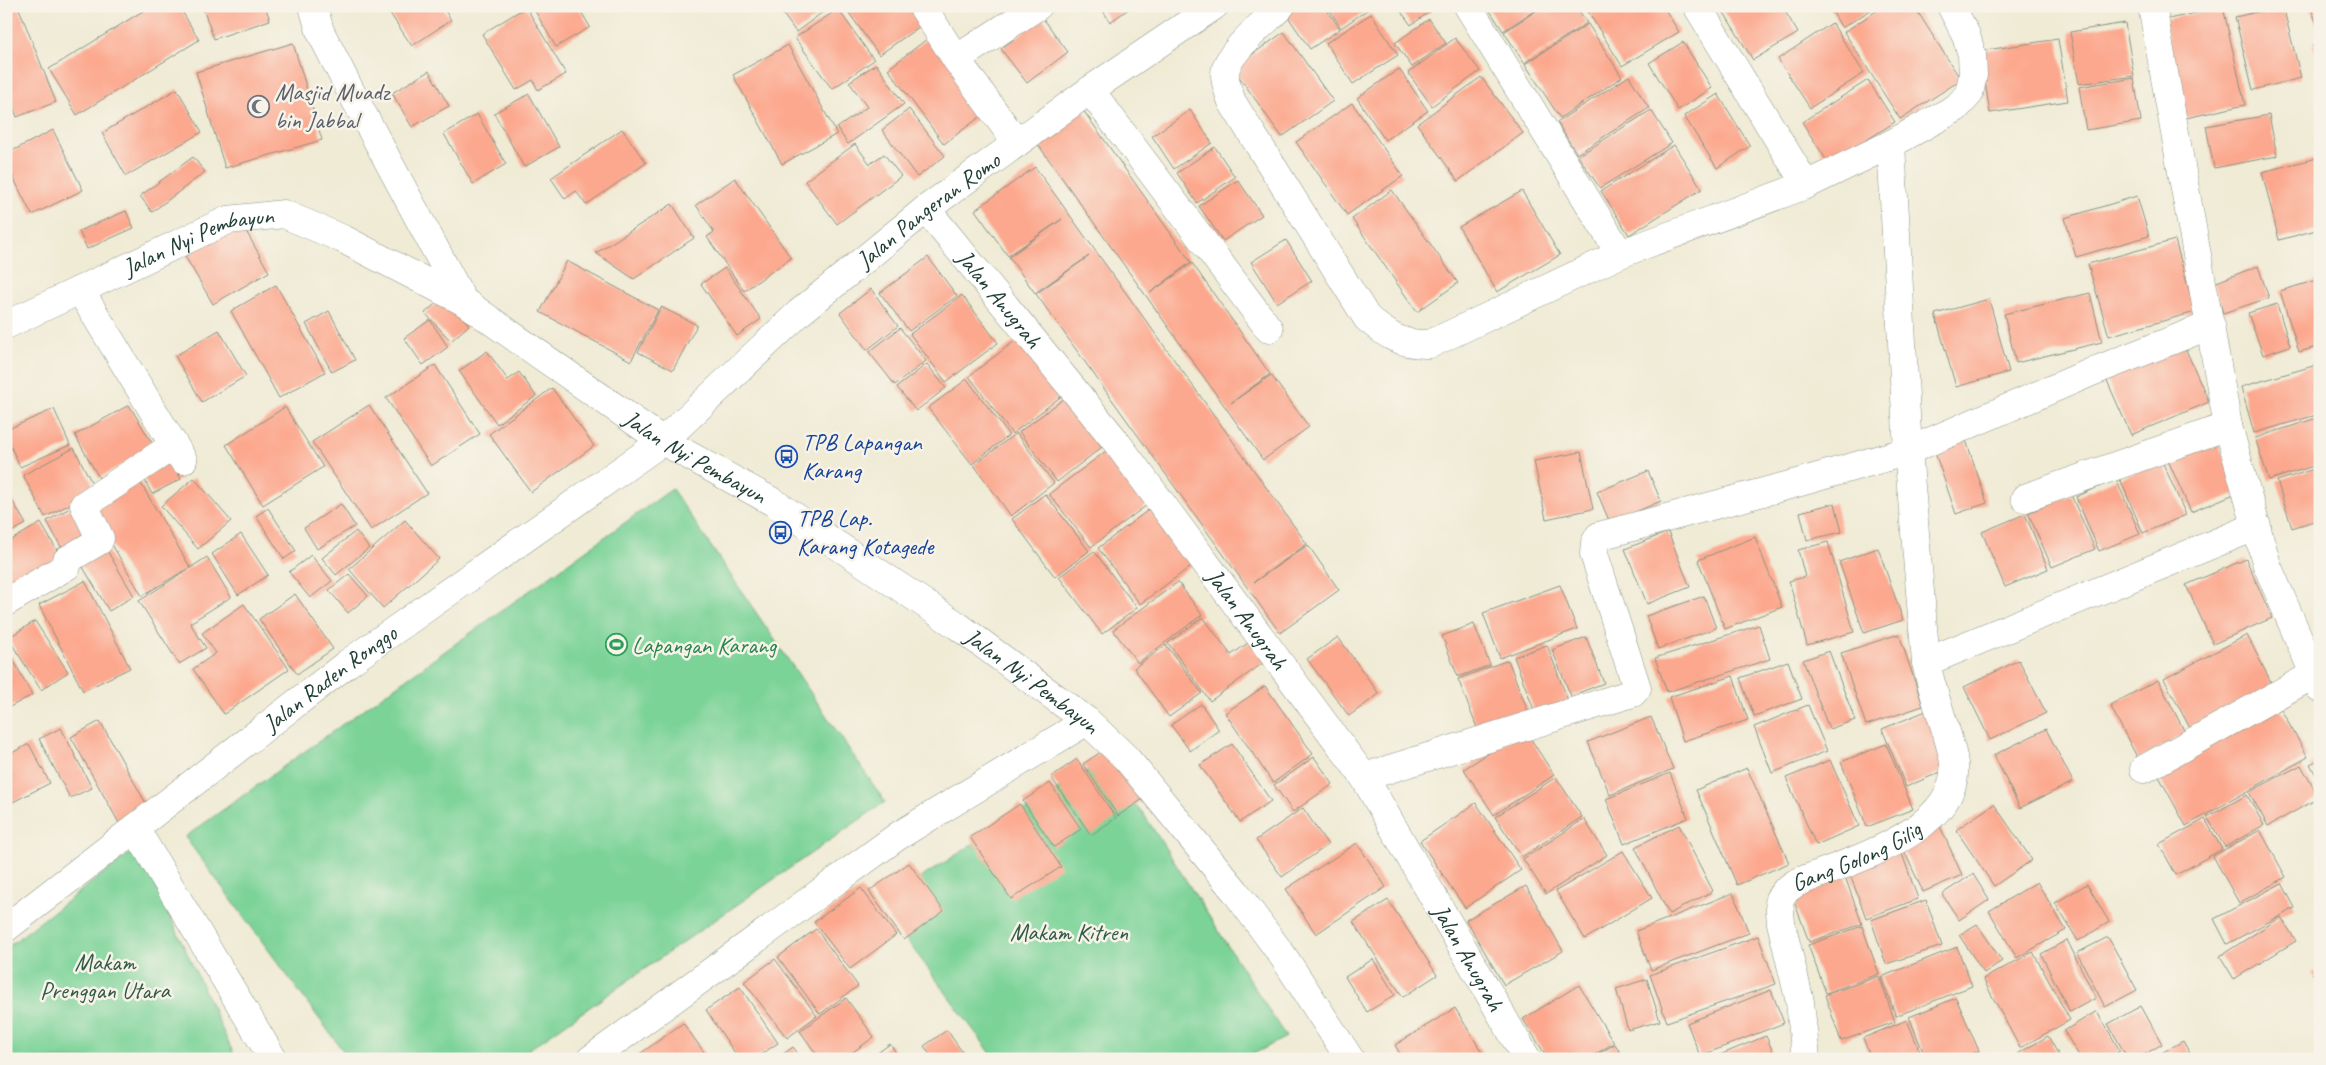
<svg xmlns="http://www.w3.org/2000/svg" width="2326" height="1065" font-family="Caveat,sans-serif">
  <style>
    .green { fill: #7cd398; stroke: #4e8866 }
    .building { fill: #fca88e }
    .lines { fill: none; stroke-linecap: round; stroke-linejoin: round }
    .minor-casing { stroke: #889484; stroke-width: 29 }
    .minor { stroke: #fff; stroke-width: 28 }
    .labels { text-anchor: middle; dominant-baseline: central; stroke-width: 5; stroke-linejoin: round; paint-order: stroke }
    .worship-label { font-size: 24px; fill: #5b616d; stroke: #f7f3e8; text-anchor: start }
    .street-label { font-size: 24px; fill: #1f3d34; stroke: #f7f3e8 }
    .transit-label { font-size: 24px; fill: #164399; stroke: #f7f3e8; text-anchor: start }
    .leisure-label { font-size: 24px; fill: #27864d; stroke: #f7f3e8; text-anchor: start }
    .park-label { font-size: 24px; fill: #325b48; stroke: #f7f3e8 }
  </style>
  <rect width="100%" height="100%" fill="#f7f3e8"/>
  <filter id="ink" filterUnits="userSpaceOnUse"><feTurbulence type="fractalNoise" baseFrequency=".02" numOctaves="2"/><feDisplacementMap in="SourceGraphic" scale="10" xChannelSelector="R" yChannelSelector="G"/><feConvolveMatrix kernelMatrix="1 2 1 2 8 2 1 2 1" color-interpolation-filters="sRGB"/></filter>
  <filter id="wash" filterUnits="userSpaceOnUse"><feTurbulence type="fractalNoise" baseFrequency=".0096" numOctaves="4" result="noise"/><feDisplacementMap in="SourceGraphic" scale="20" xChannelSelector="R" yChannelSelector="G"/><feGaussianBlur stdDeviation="1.12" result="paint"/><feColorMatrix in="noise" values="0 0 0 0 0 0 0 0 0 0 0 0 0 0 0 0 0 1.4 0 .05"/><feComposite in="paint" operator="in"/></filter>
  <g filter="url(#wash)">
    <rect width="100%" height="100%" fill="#f0ebd5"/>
    <path class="green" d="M672,489L885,802L515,1059H349L185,837Z
      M1099,763L1143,813L1286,1037L1244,1059H995L880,904Z
      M138,847L236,1059H9L6,1052V948Z"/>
    <g id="blocks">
      <path class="building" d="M18,6L56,102L17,117L6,89V11Z
        M151,6H179L199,40L77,115L49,69Z
        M202,6H265L270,20L214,39Z
        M385,6H442L451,20L412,46Z
        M532,6H578L590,27L556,47Z
        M777,6H831L796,32Z
        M850,6H915L926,22L879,55L846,9Z
        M1100,6H1133L1110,22Z
        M1290,6H1324L1340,29L1310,49L1284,11Z
        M1327,6H1373L1341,28Z
        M1397,6H1438L1411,25Z
        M1487,6H1542L1503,31Z
        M1543,6H1576L1587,23L1524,63L1504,32Z
        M1592,6H1663L1679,32L1622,66L1587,10Z
        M1720,6H1782L1798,33L1753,60Z
        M1829,6H1877L1842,28Z
        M1884,6H1914L1961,80L1900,119L1844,32Z
        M2283,6L2301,78L2253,90L2235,17Z
        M2310,6H2320V32Z
        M526,7L566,74L538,90L533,80L516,90L482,34Z
        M2223,7L2245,105L2186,118L2164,20Z
        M838,9L874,60L832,89L795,38Z
        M1371,14L1398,55L1353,84L1326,43Z
        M1042,17L1068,52L1027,83L1001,49Z
        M1429,19L1446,43L1412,67L1395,43Z
        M1832,23L1864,73L1810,108L1778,59Z
        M2125,23L2134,76L2079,84L2070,32Z
        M1588,24L1622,77L1560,118L1525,64Z
        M1284,32L1333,101L1282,137L1233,68Z
        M932,35L989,110L944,144L888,69Z
        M1455,38L1480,71L1432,106L1408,73Z
        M2058,39L2068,101L1990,113L1980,51Z
        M1683,42L1712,88L1678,110L1649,63Z
        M293,43L322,140L225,168L196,72Z
        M2320,43V62L2313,46Z
        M788,45L837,134L782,164L733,75Z
        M876,64L904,104L848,144L837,128L867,107L849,82Z
        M1399,69L1428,111L1385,140L1357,98Z
        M429,71L449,106L412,127L392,93Z
        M1629,76L1649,108L1577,154L1557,122Z
        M1481,77L1523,133L1458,181L1417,124Z
        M2134,78L2141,121L2086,130L2079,87Z
        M1868,80L1895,122L1829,164L1802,122Z
        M177,89L202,132L126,176L102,133Z
        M529,94L559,147L524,167L494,113Z
        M1718,94L1750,146L1717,168L1684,116Z
        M1352,103L1403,176L1347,215L1296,142Z
        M909,109L945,156L917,177L882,130Z
        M1083,110L1191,262L1150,293L1192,263L1270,374L1231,403L1271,375L1309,427L1263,460L1037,143Z
        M1190,110L1212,143L1174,169L1152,136Z
        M1651,110L1672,143L1600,188L1578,156Z
        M477,114L506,164L473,184L444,134Z
        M2269,115L2277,156L2214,168L2206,126Z
        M622,129L646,163L586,205L576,191L565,199L551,178Z
        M53,130L83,190L32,215L6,163V154Z
        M855,144L870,164L884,154L901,176L837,224L805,181Z
        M1674,145L1702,189L1629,235L1601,191Z
        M1215,147L1235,177L1197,203L1177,173Z
        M193,157L205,172L152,212L140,196Z
        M2317,158L2320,170V229L2279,240L2262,172Z
        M1035,167L1307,544L1254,582L1308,545L1339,590L1280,633L1036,294L1089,256L1035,293L1009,257L1062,219L1008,256L975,210Z
        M735,178L791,258L744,291L707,237L714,232L696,205Z
        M1238,180L1262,215L1223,241L1199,206Z
        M1392,190L1458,283L1417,312L1352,219Z
        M1522,191L1560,255L1497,292L1459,227Z
        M2137,196L2149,236L2076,257L2065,218Z
        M672,204L694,238L634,279L596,253Z
        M126,211L134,228L87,249L79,231Z
        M242,224L269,272L213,304L185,256Z
        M1286,240L1312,281L1277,303L1251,262Z
        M2175,240L2195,312L2109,336L2088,264Z
        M928,257L957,296L909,331L880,293Z
        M567,261L658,310L631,361L540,312Z
        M2258,266L2269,298L2223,313L2214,283Z
        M725,268L761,319L737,336L701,284Z
        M2320,279V346L2299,352L2280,291Z
        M276,285L325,372L279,398L231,311Z
        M871,289L898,326L867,350L840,313Z
        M2090,293L2102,342L2016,363L2004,314Z
        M962,295L998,343L946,382L910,334Z
        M444,296L469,325L451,341L425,313Z
        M1989,299L2009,372L1956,387L1935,314Z
        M2277,304L2290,346L2263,355L2248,313Z
        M661,307L697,325L673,370L638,352Z
        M329,311L355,360L332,372L306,324Z
        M430,320L448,347L423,365L404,338Z
        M900,328L926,361L895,385L869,352Z
        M219,330L246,376L202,402L175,356Z
        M1020,337L1063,395L1012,434L969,376Z
        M2183,343L2209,402L2131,435L2105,376Z
        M487,351L508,380L519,372L536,396L497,424L459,371Z
        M927,364L946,388L916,411L897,387Z
        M2320,364V414L2254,433L2241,387Z
        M435,365L480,434L431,466L386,398Z
        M967,379L1009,435L972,464L928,408Z
        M552,388L594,446L531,492L489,434Z
        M1065,398L1102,447L1057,482L1019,432Z
        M129,405L154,446L99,478L75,435Z
        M369,405L427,493L371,530L312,442Z
        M285,407L323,467L263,505L226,445Z
        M54,409L70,445L20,467L6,436V430Z
        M2320,417V464L2269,480L2255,438Z
        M1016,433L1054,483L1011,516L974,465Z
        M1964,434L1987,503L1956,514L1932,444Z
        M2216,438L2239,492L2191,512L2167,458Z
        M74,448L96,491L45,517L23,475Z
        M1106,451L1147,505L1091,547L1049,494Z
        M1581,452L1593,509L1546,519L1534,461Z
        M170,458L181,479L152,494L141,473Z
        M2162,461L2186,515L2143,533L2120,479Z
        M2320,467V519L2292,528L2277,481Z
        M1648,471L1661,501L1610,523L1597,492Z
        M194,478L231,521L198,549L161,506Z
        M2116,479L2140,534L2099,551L2076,497Z
        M140,482L190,567L142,596L92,510Z
        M6,490L26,524L6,535Z
        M1045,494L1089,551L1055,577L1012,519Z
        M2071,495L2095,549L2052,567L2028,513Z
        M1835,503L1842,532L1807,540L1800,512Z
        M77,504L96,539L66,556L47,521Z
        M341,504L355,526L317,549L304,528Z
        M268,508L296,551L284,559L256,516Z
        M1151,508L1194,564L1140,604L1098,548Z
        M2025,514L2048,569L2005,587L1982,532Z
        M405,520L439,559L383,608L349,569Z
        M41,523L65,564L14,593L6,579V543Z
        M356,531L369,548L336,575L322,558Z
        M1668,532L1690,587L1647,604L1625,549Z
        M241,534L268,575L238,595L212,554Z
        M1755,537L1782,607L1725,629L1698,560Z
        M102,542L134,596L109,611L77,557Z
        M1828,542L1854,632L1807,645L1789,581L1805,577L1798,550Z
        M1878,548L1903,620L1864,633L1839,562Z
        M1094,551L1137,608L1102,634L1059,577Z
        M311,555L332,581L310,598L289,572Z
        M207,557L231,597L190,623L206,648L179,664L139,601Z
        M2246,559L2272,618L2213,644L2186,585Z
        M349,574L368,596L348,613L329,590Z
        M85,581L130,668L83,691L39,605Z
        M1178,582L1202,615L1138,663L1113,630Z
        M1560,585L1577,629L1500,658L1483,613Z
        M295,594L333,649L297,674L259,619Z
        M1704,596L1716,628L1658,649L1646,616Z
        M244,604L289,669L224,714L193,669L216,653L202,633Z
        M1203,617L1231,655L1255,638L1270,658L1210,701L1168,643Z
        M35,621L68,672L41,690L8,638Z
        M1474,624L1490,665L1458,677L1442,636Z
        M1759,625L1770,659L1667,692L1655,658Z
        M1899,634L1923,706L1866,725L1841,653Z
        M2247,635L2275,690L2192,732L2164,679Z
        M1338,637L1379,694L1349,716L1307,659Z
        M1586,637L1604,683L1571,696L1552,650Z
        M1166,645L1202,693L1169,717L1134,668Z
        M1547,645L1569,703L1536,715L1514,657Z
        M1829,651L1855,720L1829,729L1803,660Z
        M11,655L32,695L6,709V657Z
        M1508,660L1529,714L1479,733L1458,679Z
        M2019,660L2046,713L1990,740L1964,687Z
        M1788,661L1802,699L1754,716L1740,678Z
        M1733,676L1748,720L1683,741L1669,697Z
        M2158,680L2186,734L2138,759L2110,705Z
        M1265,686L1313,754L1273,783L1225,713Z
        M2277,703L2308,757L2186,826L2156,771Z
        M1201,704L1219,730L1190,751L1171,725Z
        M1808,705L1827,751L1772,773L1754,727Z
        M1926,711L1950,768L1906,787L1882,729Z
        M1651,717L1673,769L1610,795L1588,742Z
        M100,721L148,807L119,823L71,737Z
        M61,728L92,788L70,798L39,739Z
        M2046,729L2073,782L2020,808L1994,755Z
        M1525,730L1554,775L1494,815L1464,769Z
        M29,744L50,783L11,803L6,793V756Z
        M1232,744L1271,801L1240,822L1200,765Z
        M1886,744L1913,809L1867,827L1841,762Z
        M1108,747L1143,799L1118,816L1083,764Z
        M1314,757L1333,784L1293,812L1274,785Z
        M1077,759L1116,818L1091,835L1051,777Z
        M2320,759V782L2310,764Z
        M1830,760L1859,826L1816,845L1786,778Z
        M2301,765L2319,798L2268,826L2249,792Z
        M1747,768L1789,863L1737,885L1696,790Z
        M1670,773L1688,818L1624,844L1606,799Z
        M1556,777L1582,817L1522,857L1495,817Z
        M1050,783L1081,829L1054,847L1023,801Z
        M2247,795L2264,825L2225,847L2207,817Z
        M1476,803L1521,870L1465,908L1420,841Z
        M1020,804L1061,867L1011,899L970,837Z
        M1994,804L2032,860L1994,886L1956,830Z
        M1303,808L1328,845L1282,877L1256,840Z
        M1584,819L1607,855L1546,894L1523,859Z
        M2205,819L2222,849L2176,875L2159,844Z
        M1679,825L1713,891L1669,914L1635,847Z
        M1940,826L1962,875L1923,892L1901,844Z
        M2260,830L2286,877L2239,903L2213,856Z
        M1357,843L1386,887L1316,934L1286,889Z
        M1900,848L1918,899L1866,918L1847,866Z
        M1623,851L1652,898L1585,939L1556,891Z
        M909,863L944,911L904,940L869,891Z
        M1843,871L1862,924L1809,942L1790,890Z
        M1973,874L1989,900L1959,920L1942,894Z
        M2037,882L2066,930L2017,958L1989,911Z
        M2282,883L2295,908L2227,944L2214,919Z
        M2087,884L2109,922L2078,941L2055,903Z
        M1526,886L1563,951L1504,985L1466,920Z
        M861,888L896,935L850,969L814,922Z
        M1733,893L1749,933L1651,970L1636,931Z
        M1388,900L1437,975L1403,997L1353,922Z
        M1926,900L1942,946L1886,964L1871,920Z
        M2281,917L2296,941L2234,979L2220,956Z
        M1977,924L2002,961L1984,973L1959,935Z
        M1862,926L1879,974L1826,993L1808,945Z
        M816,929L858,986L820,1014L778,957Z
        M1758,936L1776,984L1667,1022L1650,975Z
        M2108,937L2137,990L2105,1007L2077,953Z
        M2067,940L2096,998L2070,1012L2041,954Z
        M1957,947L1972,986L1896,1016L1881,977Z
        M2033,952L2070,1020L2020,1048L1983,979Z
        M775,959L817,1016L787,1038L744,982Z
        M1373,959L1395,995L1367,1012L1345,977Z
        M2320,969V985L2312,973Z
        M1879,976L1895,1022L1841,1041L1825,995Z
        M1647,979L1660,1021L1628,1030L1616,989Z
        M1579,985L1614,1043L1587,1059H1548L1523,1019Z
        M740,987L778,1043L754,1059H739L706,1010Z
        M1771,990L1784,1023L1700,1056L1687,1023Z
        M846,998L874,1037L843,1059H820L800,1031Z
        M1956,998L1979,1051L1959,1059H1926L1909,1017Z
        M2141,1006L2162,1044L2137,1059H2128L2108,1024Z
        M1455,1008L1486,1059H1403L1395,1045Z
        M2097,1011L2120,1051L2107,1059H2081L2064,1031Z
        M1907,1020L1923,1059H1871L1863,1038Z
        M683,1023L709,1059H639L637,1056Z
        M947,1030L967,1059H933L924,1046Z
        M1766,1036L1776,1059H1710Z
        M2048,1036L2061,1059H2009Z
        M2183,1041L2193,1059H2151Z
        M890,1044L900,1059H869Z
        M1615,1044L1624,1059H1590Z
        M793,1047L802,1059H776Z"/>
    </g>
  </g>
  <g filter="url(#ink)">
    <use href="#blocks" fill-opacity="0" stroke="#889484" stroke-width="1"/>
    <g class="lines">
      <defs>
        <g id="minor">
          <path d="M313,6L320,31L350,90L463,301"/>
          <path d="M922,6L956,59L1016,142"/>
          <path d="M1281,6C1267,21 1224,54 1225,75C1225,84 1229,93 1232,102L1367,318C1388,336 1401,345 1430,344L1620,254L1806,185L1891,144L1956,108L1969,94L1973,75L1972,55L1966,35L1951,6"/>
          <path d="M1468,6L1620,254"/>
          <path d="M1697,6L1806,185"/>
          <path d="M2152,6L2228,426L2267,565L2320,688"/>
          <path d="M956,59L1038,6"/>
          <path d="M1090,90L1269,329"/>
          <path id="s1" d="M926,209L1114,439L1364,777L1527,1059"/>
          <path d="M80,290L183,460"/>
          <path id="s2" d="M6,325L228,220L284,214L343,239L463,301L663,441L773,502L958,626L1087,721L1126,758L1235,891L1285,959L1350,1059"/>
          <path d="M2025,498L2228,426"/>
          <path d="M6,602L67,566V560L99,541L100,538L84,505L174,445"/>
          <path d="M1926,662L2257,526"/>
          <path d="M2144,769L2313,675"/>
          <path d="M1364,777L1633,693L1637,688L1594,554L1595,543L1599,536L1797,483L1908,451L2094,371L2211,325"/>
          <path d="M135,828L273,1059"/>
          <path id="s3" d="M6,928L348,663L663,441L799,313L926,209L1090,90L1214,6"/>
          <path d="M591,1059L898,836L1087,721"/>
          <path id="s4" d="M1806,1059L1800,1002L1781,923L1779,899L1786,890L1796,883C1846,862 1968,830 1953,757C1946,725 1932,694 1926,662L1908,451L1891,144"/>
        </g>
      </defs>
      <use href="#minor" class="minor-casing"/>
      <use href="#minor" class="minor"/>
    </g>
  </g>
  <defs>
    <symbol id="mosque-ring" viewBox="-11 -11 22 22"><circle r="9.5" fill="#f7f3e8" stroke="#6b7280" stroke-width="1.5"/><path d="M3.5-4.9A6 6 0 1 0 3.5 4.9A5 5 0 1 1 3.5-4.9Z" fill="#6b7280"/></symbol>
    <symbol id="bus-ring" viewBox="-11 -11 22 22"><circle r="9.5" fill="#f7f3e8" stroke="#1a4fb4" stroke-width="1.5"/><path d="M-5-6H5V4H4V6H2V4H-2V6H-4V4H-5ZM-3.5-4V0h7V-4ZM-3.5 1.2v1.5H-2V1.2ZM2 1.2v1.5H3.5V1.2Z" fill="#1a4fb4"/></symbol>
    <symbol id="stadium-ring" viewBox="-11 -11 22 22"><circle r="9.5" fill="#f7f3e8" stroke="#2e9e5b" stroke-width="1.5"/><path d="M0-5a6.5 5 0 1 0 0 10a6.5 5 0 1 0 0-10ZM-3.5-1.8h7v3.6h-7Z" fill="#2e9e5b"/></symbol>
  </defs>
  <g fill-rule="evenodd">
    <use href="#mosque-ring" x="246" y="94" width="25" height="25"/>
    <use href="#bus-ring" x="774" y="444" width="25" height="25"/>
    <use href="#bus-ring" x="768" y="520" width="25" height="25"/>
    <use href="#stadium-ring" x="604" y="632" width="25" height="25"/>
  </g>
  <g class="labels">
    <g class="worship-label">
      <text x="275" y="92">Masjid Muadz<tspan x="275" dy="28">bin Jabbal</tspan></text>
    </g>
    <g class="street-label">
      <text stroke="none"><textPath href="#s3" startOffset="1170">Jalan Pangeran Romo</textPath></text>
      <text stroke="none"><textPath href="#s2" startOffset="211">Jalan Nyi Pembayun</textPath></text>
      <text stroke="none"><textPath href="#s1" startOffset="116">Jalan Anugrah</textPath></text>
      <text stroke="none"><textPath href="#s2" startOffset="781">Jalan Nyi Pembayun</textPath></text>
      <text stroke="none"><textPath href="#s1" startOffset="521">Jalan Anugrah</textPath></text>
      <text stroke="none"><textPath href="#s3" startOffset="409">Jalan Raden Ronggo</textPath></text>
      <text stroke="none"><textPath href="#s2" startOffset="1186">Jalan Nyi Pembayun</textPath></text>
      <text stroke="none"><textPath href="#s4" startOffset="252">Gang Golong Gilig</textPath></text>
      <text stroke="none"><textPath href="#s1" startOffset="926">Jalan Anugrah</textPath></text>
    </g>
    <g class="transit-label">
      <text x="802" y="442">TPB Lapangan<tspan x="802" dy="28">Karang</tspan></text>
      <text x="797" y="518">TPB Lap.<tspan x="797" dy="28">Karang Kotagede</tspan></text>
    </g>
    <g class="leisure-label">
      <text x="632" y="645">Lapangan Karang</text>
    </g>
    <g class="park-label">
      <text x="1069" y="932">Makam Kitren</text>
      <text x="105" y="962">Makam<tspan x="105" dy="28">Prenggan Utara</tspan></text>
    </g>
  </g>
  <rect width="2326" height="1065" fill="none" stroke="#f7f3e8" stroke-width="25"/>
</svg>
